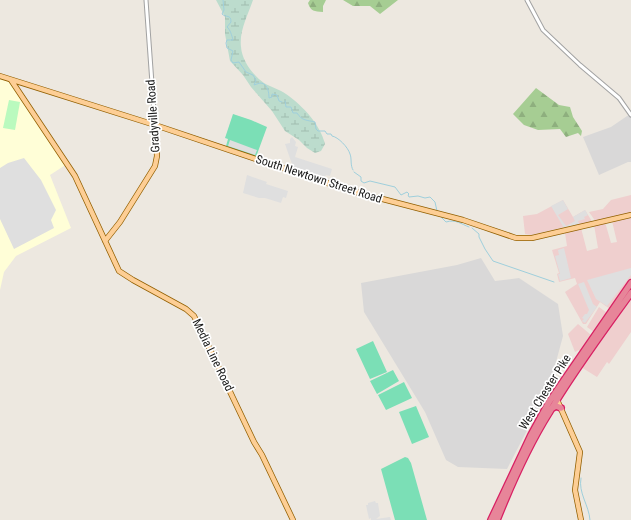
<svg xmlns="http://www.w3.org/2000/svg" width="631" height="520" font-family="'Roboto Condensed',sans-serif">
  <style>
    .residential { fill: #d9d8d8 }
    .commercial { fill: #efcfce }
    .education { fill: #fffed7 }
    .forest { fill: url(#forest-firs) }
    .wetland { fill: url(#wetland-marsh) }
    .park { fill: #bafabe }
    .pitch { fill: #7bdfb6 }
    .parking { fill: #dfdfdf }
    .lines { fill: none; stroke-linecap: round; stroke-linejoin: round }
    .stream { stroke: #9fcfdc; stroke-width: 1 }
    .minor-casing { stroke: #a2a2a2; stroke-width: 5 }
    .major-casing { stroke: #925f00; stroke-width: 6 }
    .highway-casing { stroke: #d82063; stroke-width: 8 }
    .minor { stroke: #fff; stroke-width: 3 }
    .major { stroke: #fdce95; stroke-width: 4.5 }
    .highway { stroke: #e78599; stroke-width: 5.5 }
    .labels { text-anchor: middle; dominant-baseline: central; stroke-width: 3.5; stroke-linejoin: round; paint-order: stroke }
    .street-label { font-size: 12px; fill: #1b1b1b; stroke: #fff }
  </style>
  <defs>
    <pattern id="forest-firs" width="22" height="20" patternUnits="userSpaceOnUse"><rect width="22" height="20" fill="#a6cd93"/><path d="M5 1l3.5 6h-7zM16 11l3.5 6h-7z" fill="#8eaf7e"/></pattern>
    <pattern id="wetland-marsh" width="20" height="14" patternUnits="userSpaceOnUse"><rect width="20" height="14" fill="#bcdccd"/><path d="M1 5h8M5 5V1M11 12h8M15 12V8" fill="none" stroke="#a1bcaf"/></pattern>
  </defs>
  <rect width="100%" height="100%" fill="#ede8e0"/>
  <path class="residential" d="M630,114L631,116V162H628L599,175L583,137L611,127Z
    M481,258L495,281L519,278L558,304L563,336L549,388L507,469L458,467L446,460L425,412L364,312L361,283L457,265Z"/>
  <path class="commercial" d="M631,195V213L596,222L589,212L603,209L611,200Z
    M563,200L573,217L585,210L593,223L574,225L531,235L525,234L523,216L537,214Z
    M631,216V279L610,309L600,302L586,324H583L565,292L577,284L575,278L559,282L557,274L559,273L552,250L567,246L565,233L581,228L587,251L598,248L594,225L605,222L611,243L617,242L612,221Z
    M631,296V332L609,364L607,362L597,377L581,367Z
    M599,307L607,313L594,332L587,327Z
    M578,324L591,335L580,351L579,350L575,352L568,334Z"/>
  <path class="education" d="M0,76L11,80L67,164L50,175L71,228L16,256L4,272L0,290Z"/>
  <path class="forest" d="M310,0H326L323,6V12C314,11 311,12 308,3Z
    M343,0H425H398L380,14L370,6H353Z
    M536,88L559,105L570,107L573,117L582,131L581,136L578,133L566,137L560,129L538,130L524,125L513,114Z"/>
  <path class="wetland" d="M216,0H253C248,15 239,31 241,47C242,61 253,75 264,83C271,87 279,89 286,94C303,106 320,124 325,144L321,151L315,153L307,148L299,140L285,131L272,111L251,87L243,75L230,61L225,34V17Z"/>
  <path class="park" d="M9,100L20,102L15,130L3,128Z"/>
  <path class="pitch" d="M233,114L251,120L267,127L256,157L226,146L228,139L225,138Z
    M373,341L387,372L370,379L356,349Z
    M393,370L399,381L377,394L370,381Z
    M404,382L412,398L386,410L378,395Z
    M416,406L429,437L412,444L399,412Z
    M405,457L408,458L411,463L427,520H395L381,469Z"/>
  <path class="parking" d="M292,137L296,142L295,146L298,147L295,157L332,169L330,176L326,175L325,177L293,167L285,144L290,143V139Z
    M230,140L257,150L255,155L228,146Z
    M24,158L41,180L56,210L51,220L54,228L14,249L0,219V168L8,163Z
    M247,175L267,182L266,184L288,191L286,198L283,197L281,203L265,198H259L243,193Z
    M563,200L568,209L558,215L566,226L575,221L573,217L585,210L588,215L584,217L585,219L578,221L579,224L564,228L551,206Z
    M564,248L571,278L560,281L558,274H560L555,256L559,255L558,250Z
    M631,268V275L607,306L596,299L587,280Z
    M584,282L593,304L597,307L585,323L582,321L584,319L582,318L585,314H587L589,310L578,284Z
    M375,501L376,503H378L380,516L376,519L390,517L391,520H371V518L369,519L366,505H368V503Z"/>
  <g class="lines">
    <path class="stream" d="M223,0L224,10L222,14C226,18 231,14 231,22L227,27C230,29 232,36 233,40H227L226,43L227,48L233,51L231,60L233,63L239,62L246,72L253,75L256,80L254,85C257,84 259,83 261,83C268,84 269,93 269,98L272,97V94L277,95L279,101L282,102
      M285,101L286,107H291L293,113H297C302,121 307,120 315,122L316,129L318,131H325L327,134H331L332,136C338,137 348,147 350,154C352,159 350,165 353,170
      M354,172L361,177V181L364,183L370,181L395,187L401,195L407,192L409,194L408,195L409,197L418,196L425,198L430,197L435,202L437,211
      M440,216L446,222C456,219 461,224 469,227
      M472,228L479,234V237L485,249L493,261L554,282
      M581,478C578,493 589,505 590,520"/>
    <defs>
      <path id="minor" d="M146,0L155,125
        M527,0L543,30L580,65L619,98L631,115"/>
      <path id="major" d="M0,76L155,125L348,190L463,220L516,238H532L631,215
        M11,80L75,176L119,271L133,280L186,309L194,316L254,442L262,455L293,520
        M105,241L120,222L155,166L157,156L155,125
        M555,398L558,402L580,452L575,490L581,520"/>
      <path id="highway" d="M551,409L556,406L561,408
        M491,520L531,435L549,402L631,283
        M497,520C511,485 529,445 549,413C573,372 603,332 631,293"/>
    </defs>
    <use href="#minor" class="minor-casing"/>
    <use href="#major" class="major-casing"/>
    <use href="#highway" class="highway-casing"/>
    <use href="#minor" class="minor"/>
    <use href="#major" class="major"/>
    <use href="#highway" class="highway"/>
  </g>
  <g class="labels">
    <g class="street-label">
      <text transform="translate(153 116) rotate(-94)">Gradyville Road</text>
      <text transform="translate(319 179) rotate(18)">South Newtown Street Road</text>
      <text transform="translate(213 355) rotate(64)">Media Line Road</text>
      <text transform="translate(545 392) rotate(-58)">West Chester Pike</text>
    </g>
  </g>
</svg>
